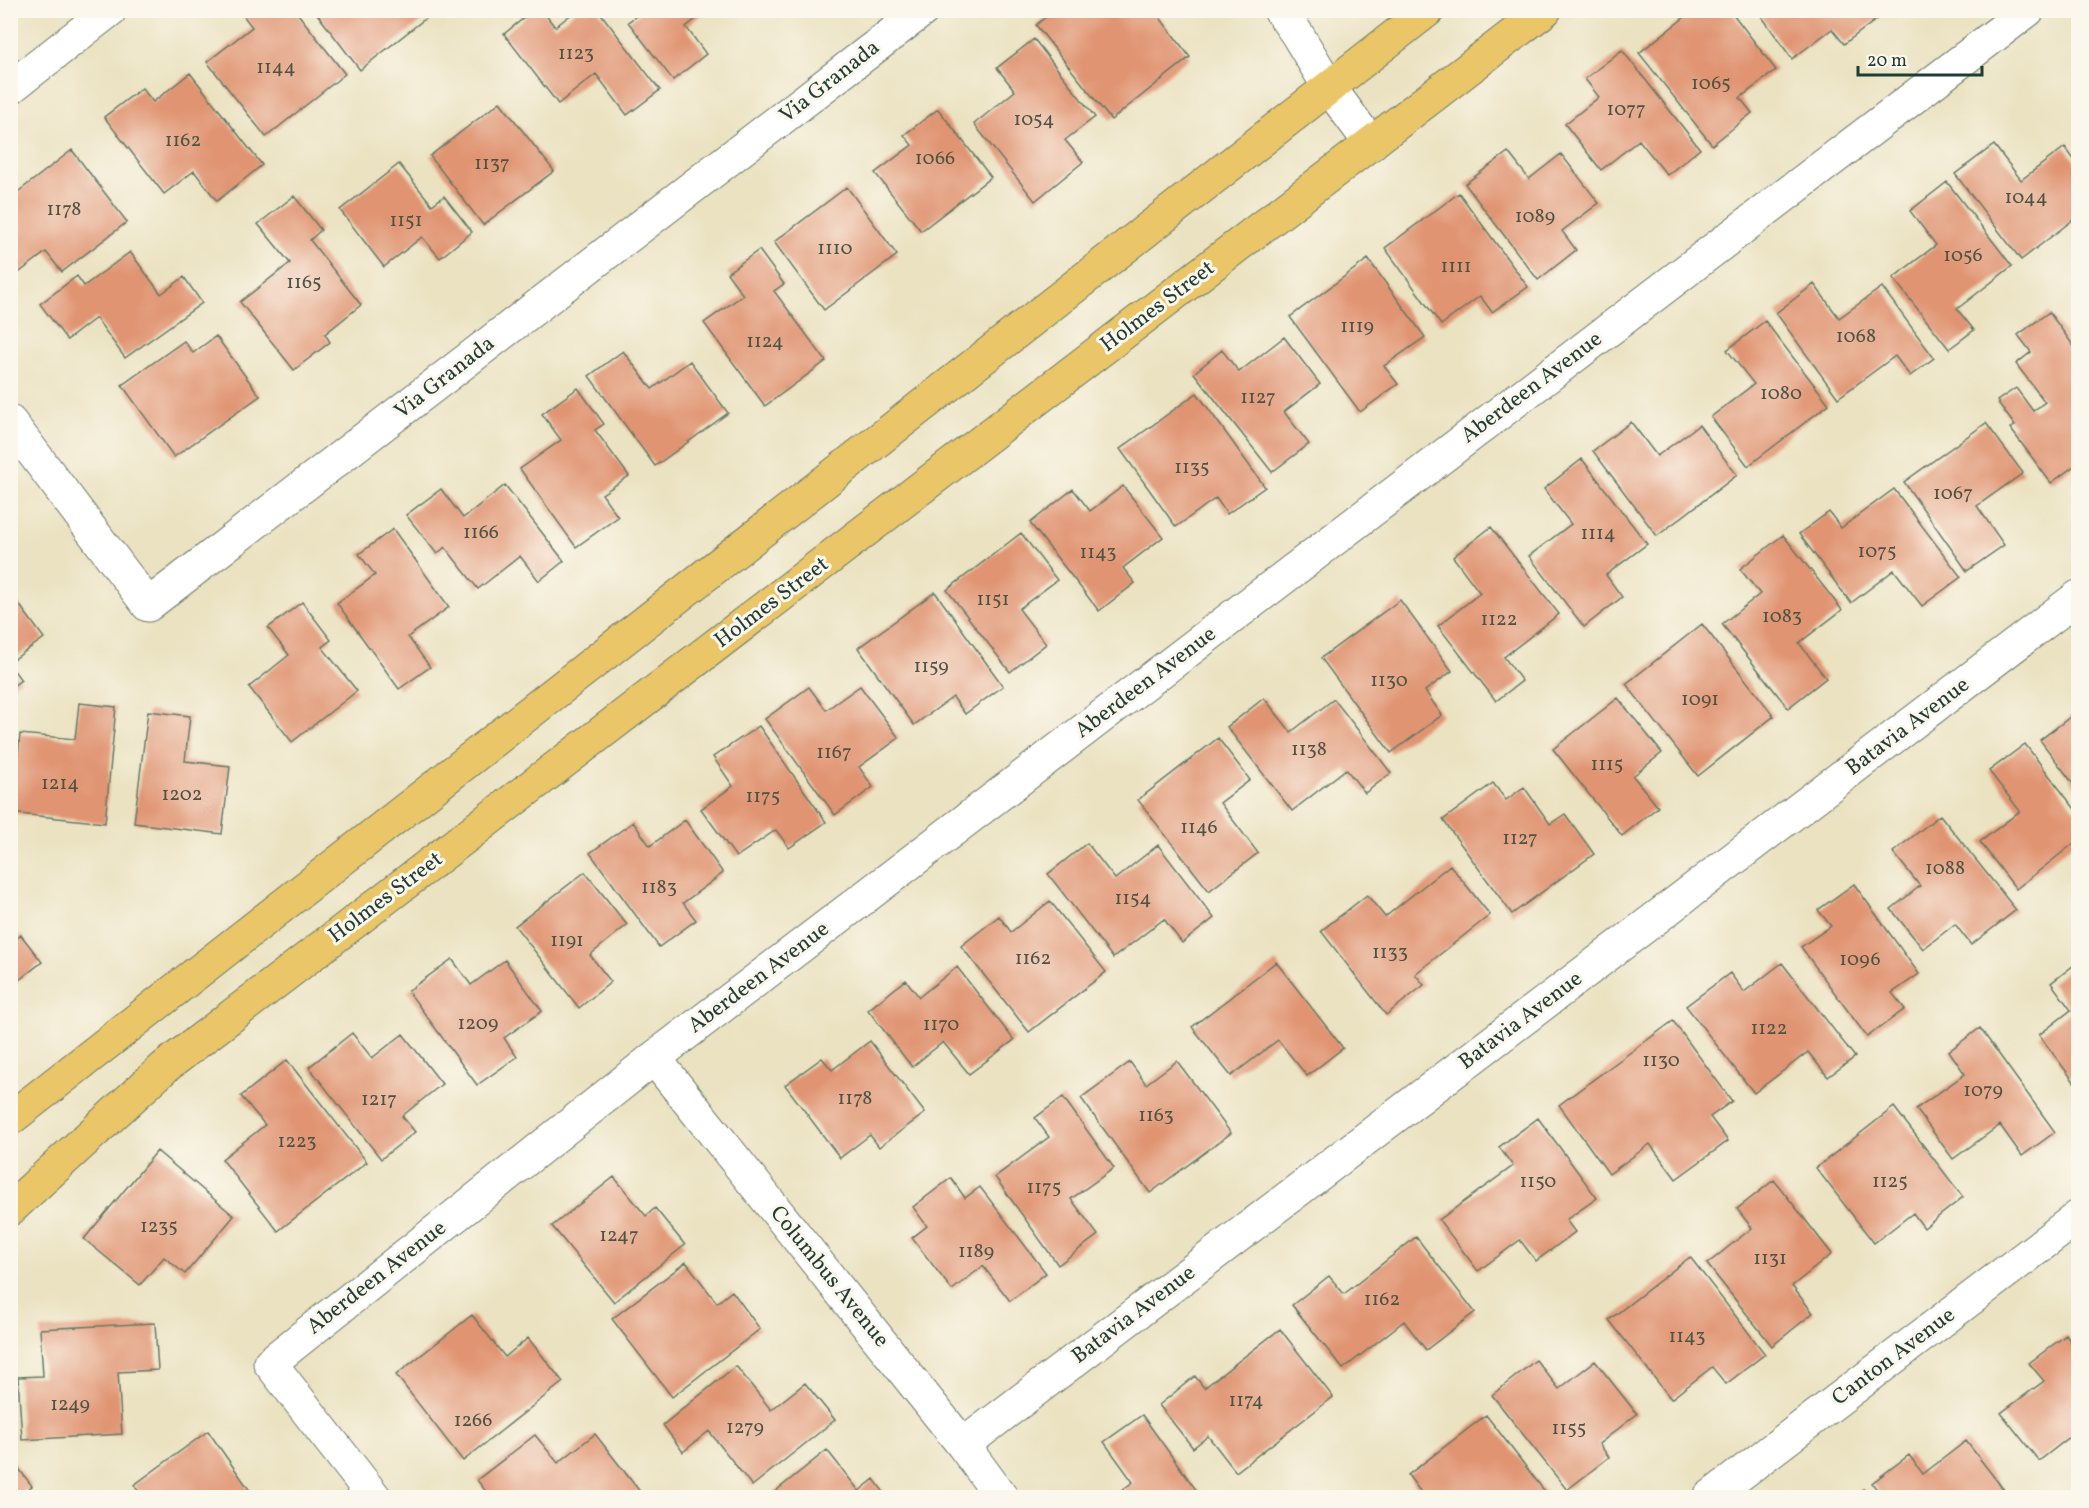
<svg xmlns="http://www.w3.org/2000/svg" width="2089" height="1508" font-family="Vollkorn,serif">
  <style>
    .building { fill: #e09472 }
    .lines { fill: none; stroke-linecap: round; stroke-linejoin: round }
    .minor-casing { stroke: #667765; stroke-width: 35 }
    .major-casing { stroke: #667765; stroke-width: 35 }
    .minor { stroke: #fff; stroke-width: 33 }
    .major { stroke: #ebc669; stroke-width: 33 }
    .labels { text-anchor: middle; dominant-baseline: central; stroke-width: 6; stroke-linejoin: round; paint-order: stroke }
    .number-label { font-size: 20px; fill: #4f5344 }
    .street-label { font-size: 22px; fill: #1f3d34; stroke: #fbf7ec }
  </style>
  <rect width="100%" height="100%" fill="#fbf7ec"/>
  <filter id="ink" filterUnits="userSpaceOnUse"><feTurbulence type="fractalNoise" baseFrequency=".0167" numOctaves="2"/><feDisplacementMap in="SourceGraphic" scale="12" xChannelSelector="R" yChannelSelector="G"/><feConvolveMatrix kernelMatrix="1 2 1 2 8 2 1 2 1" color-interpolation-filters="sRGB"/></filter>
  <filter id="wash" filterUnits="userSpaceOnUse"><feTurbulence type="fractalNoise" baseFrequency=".008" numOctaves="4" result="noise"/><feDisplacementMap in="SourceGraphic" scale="24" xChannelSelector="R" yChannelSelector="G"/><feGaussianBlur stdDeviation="1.35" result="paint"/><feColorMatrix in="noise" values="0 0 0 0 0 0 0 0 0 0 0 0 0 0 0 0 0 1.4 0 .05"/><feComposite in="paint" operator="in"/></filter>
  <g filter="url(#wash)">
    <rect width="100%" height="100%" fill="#ebe2c1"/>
    <g id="blocks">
      <path class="building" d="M239,10H295L345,74L266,137L207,62L252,27Z
        M314,10H436L360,70Z
        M534,10H542L555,27L577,10H598L660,90L627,115L596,74L558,104L504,34Z
        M637,10H707L686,27L706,54L673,80L628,22L639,14Z
        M1054,10H1086L1088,14L1093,10H1154L1190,57L1111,120L1036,25Z
        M1694,10H1730L1776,70L1740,98L1752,113L1712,145L1639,53Z
        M1757,10H1877L1881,16L1844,44L1832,29L1792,59Z
        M1034,39L1095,117L1065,140L1083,162L1035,201L974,124L1015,91L997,68Z
        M1622,50L1700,149L1667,175L1639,140L1601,170L1565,124L1599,97L1585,79Z
        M190,73L262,165L217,201L194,171L164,194L104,117L142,88L153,102Z
        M500,102L554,171L483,225L430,156Z
        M938,109L991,177L921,231L875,173L912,145L904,135Z
        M1994,145L2021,180L2065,147L2078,165V216L2021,260L1955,174Z
        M72,150L127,222L62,272L46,252L12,278L10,276V198Z
        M1508,152L1529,179L1561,154L1599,203L1562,231L1576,250L1538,280L1465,184Z
        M399,164L432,205L444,196L472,232L440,258L422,237L384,267L340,210Z
        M1947,182L2012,266L1957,309L1974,330L1949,349L1893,278L1936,245L1910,211Z
        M847,187L897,255L824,310L774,242Z
        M1459,193L1528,287L1492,312L1480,296L1441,325L1385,248Z
        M294,196L321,230L310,240L361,305L325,334L330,342L294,370L240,302L290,263L258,224Z
        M759,250L784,284L774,291L826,361L765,406L704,323L743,295L727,273Z
        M130,252L161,294L184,277L202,303L125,358L96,318L67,340L40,304L77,276L84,286Z
        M1368,259L1425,337L1384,366L1398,384L1360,412L1290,317Z
        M1814,284L1839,318L1882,287L1934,358L1910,376L1895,356L1838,398L1776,313Z
        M2049,312L2078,352V463L2051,483L2010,428L2015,426L1997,401L2016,388L2033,411L2045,402L2016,364L2031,352L2018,335Z
        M1765,321L1829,404L1748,466L1711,417L1754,384L1727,350Z
        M216,336L260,396L174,457L122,385L184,341L193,353Z
        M1284,337L1320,384L1284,412L1309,444L1272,472L1194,373L1222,350L1239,372Z
        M623,351L652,389L690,361L728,413L655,466L589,376Z
        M578,388L604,424L595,430L629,476L602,494L618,517L576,547L520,469L561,440L542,414Z
        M1197,393L1265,487L1227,514L1216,498L1176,527L1120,449Z
        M1631,422L1657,456L1699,425L1737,475L1657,536L1593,451Z
        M1986,423L2023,473L1977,506L2004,545L1967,571L1904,482Z
        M1582,459L1647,544L1606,575L1622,597L1584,627L1529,556L1571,524L1544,489Z
        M505,485L564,561L539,581L520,556L478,589L445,547L437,554L406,515L441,489L463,518Z
        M1123,486L1163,537L1123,568L1135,583L1099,611L1030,523L1073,489L1090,511Z
        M1894,489L1961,577L1922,606L1894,570L1851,603L1799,534L1829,512L1841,528Z
        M1491,527L1559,614L1504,657L1522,681L1496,701L1438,626L1480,593L1453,557Z
        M393,529L449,607L408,637L430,667L399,689L337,603L375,575L359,554Z
        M1021,533L1057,580L1019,609L1046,644L1010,672L947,590Z
        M1783,535L1842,610L1799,643L1826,678L1788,708L1722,624L1760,594L1740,569Z
        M10,592L44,638L10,662Z
        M935,592L1003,686L965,714L953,697L914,725L858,648Z
        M1400,600L1452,671L1425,691L1442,715L1391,753L1321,658Z
        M302,602L331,640L322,647L357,691L292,742L249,687L289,655L268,628Z
        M1702,624L1774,716L1698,776L1626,684Z
        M10,665L21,680L10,688Z
        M860,686L899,738L859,767L873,787L835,815L765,719L809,687L826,710Z
        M1264,698L1291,732L1334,699L1391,773L1365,793L1346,769L1292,811L1227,727Z
        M1618,698L1662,753L1633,776L1658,807L1622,836L1553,749Z
        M79,703L116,707L105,823L10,813V755H18L20,734L75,739Z
        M148,711L190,716L185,761L230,766L222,834L134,823Z
        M2074,714L2078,720V790L2040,740Z
        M759,726L826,822L789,848L776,830L736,857L701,809L733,786L713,757Z
        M1218,738L1250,780L1220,803L1258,853L1209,891L1138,800Z
        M2025,744L2078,813V840L2016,889L1980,842L2020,811L1989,771Z
        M1493,783L1506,800L1524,787L1550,824L1565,814L1594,854L1512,914L1443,820Z
        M1940,815L2016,910L1971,945L1955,924L1923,949L1891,909L1920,886L1893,852Z
        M685,820L723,873L683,903L696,920L659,947L590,853L633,822L650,846Z
        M1087,843L1115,879L1158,845L1214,918L1182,943L1164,919L1113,958L1048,874Z
        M1450,865L1490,915L1415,974L1424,985L1386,1015L1321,931L1367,895L1385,917Z
        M585,872L627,925L590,955L611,982L579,1008L515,926Z
        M1854,884L1919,974L1892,993L1905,1009L1867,1037L1801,947L1831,926L1818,910Z
        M1050,901L1106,972L1029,1032L961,946L999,916L1011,932Z
        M21,935L42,962L10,987V940L12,942Z
        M452,959L471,985L505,960L542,1011L504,1038L517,1057L477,1085L408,991Z
        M1276,962L1343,1048L1307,1076L1278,1040L1231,1076L1192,1027Z
        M2078,962V1087L2039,1035L2071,1010L2051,983Z
        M1782,963L1855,1057L1828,1077L1808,1052L1754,1093L1686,1006L1730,973L1744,992Z
        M957,967L1014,1040L969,1074L943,1042L912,1067L868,1010L906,980L919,997Z
        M1673,1021L1732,1101L1710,1117L1728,1141L1676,1179L1650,1144L1609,1174L1559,1105Z
        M1980,1028L2055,1132L2022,1156L2000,1125L1953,1159L1916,1109L1965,1074L1949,1051Z
        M352,1033L372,1058L403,1034L442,1084L402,1116L415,1132L381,1159L309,1067Z
        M870,1041L925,1113L879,1147L870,1135L840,1158L785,1085L822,1058L832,1070Z
        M287,1060L367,1162L278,1231L222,1159L265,1125L241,1096Z
        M1177,1061L1231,1133L1150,1193L1081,1098L1130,1062L1146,1084Z
        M1063,1097L1114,1168L1071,1199L1098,1235L1058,1265L995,1177L1049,1137L1035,1118Z
        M1894,1107L1963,1197L1924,1228L1913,1213L1874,1243L1816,1168Z
        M1538,1118L1597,1198L1566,1220L1575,1232L1536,1261L1520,1240L1478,1271L1439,1220L1513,1166L1499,1147Z
        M157,1151L234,1216L185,1274L164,1257L140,1285L84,1239Z
        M614,1177L646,1216L655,1208L685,1245L614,1302L552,1226Z
        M951,1178L965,1198L980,1187L1046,1273L1010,1301L983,1266L952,1290L912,1238L927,1226L913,1207Z
        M1774,1180L1832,1254L1792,1286L1813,1313L1772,1346L1707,1264L1752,1228L1737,1209Z
        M1416,1237L1475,1312L1426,1350L1404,1321L1343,1369L1292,1305L1329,1276L1344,1294Z
        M1690,1257L1765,1354L1726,1384L1712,1367L1671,1399L1609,1320Z
        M686,1262L717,1303L732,1291L760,1329L672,1397L612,1319Z
        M472,1315L505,1357L528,1338L563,1382L463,1461L396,1375Z
        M155,1323L158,1370L118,1372L122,1434L22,1440L18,1377L43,1376L40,1329Z
        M1280,1329L1333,1397L1236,1472L1208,1436L1193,1448L1159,1405L1195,1376L1204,1388Z
        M2066,1335L2078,1352V1439L2075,1433L2039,1461L2001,1413L2044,1381L2029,1363Z
        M1536,1360L1559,1389L1595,1361L1637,1414L1599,1444L1609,1457L1567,1490L1492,1395Z
        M736,1366L771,1410L805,1383L835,1420L752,1486L709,1431L683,1452L663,1425Z
        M1142,1415L1202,1498H1111L1133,1482L1104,1442Z
        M1486,1415L1550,1498H1425L1408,1475Z
        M208,1431L255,1498H143L134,1485Z
        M595,1434L641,1493L635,1498H491L477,1480L535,1435L558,1463Z
        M1966,1441L2004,1490L1994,1498H1883L1872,1483L1909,1455L1923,1474Z
        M827,1450L859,1491L874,1479L888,1498H767Z
        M10,1457L32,1486L16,1498H10Z
        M1863,1489L1870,1498H1852Z"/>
    </g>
  </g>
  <g filter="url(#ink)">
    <use href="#blocks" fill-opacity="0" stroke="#667765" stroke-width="1.5"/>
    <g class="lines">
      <defs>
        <path id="minor" d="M1280,10L1297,34L1329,87L1371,144
          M10,88L110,10
          M10,422L148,605L923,10
          M654,1058L963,1445L1002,1498
          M963,1445L2078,597
          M375,1498L270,1363L654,1058L2028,10
          M1709,1498L2078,1217"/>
        <path id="major" d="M10,1119L1428,10
          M10,1209L165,1067L1545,10"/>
      </defs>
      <use href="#minor" class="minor-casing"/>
      <use href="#major" class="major-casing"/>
      <use href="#minor" class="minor"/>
      <use href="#major" class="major"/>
    </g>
  </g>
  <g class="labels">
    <g class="number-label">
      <text x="576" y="54">1123</text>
      <text x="276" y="68">1144</text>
      <text x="1711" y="84">1065</text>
      <text x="1626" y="110">1077</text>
      <text x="1034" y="120">1054</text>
      <text x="183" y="141">1162</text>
      <text x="935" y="159">1066</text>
      <text x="492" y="164">1137</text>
      <text x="2026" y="198">1044</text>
      <text x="64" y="210">1178</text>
      <text x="1535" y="217">1089</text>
      <text x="406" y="221">1151</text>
      <text x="835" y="249">1110</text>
      <text x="1963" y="256">1056</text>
      <text x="1456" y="267">1111</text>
      <text x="304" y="283">1165</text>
      <text x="1357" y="327">1119</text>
      <text x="1856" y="337">1068</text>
      <text x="765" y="342">1124</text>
      <text x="1781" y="394">1080</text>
      <text x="1258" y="398">1127</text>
      <text x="1192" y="468">1135</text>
      <text x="1953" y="494">1067</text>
      <text x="481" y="533">1166</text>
      <text x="1598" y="534">1114</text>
      <text x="1877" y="552">1075</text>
      <text x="1098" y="553">1143</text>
      <text x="993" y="600">1151</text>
      <text x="1782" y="617">1083</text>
      <text x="1499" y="620">1122</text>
      <text x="931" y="667">1159</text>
      <text x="1389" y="681">1130</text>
      <text x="1700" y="700">1091</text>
      <text x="1309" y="750">1138</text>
      <text x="834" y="753">1167</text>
      <text x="1607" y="765">1115</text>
      <text x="60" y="784">1214</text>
      <text x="182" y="795">1202</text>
      <text x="763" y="797">1175</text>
      <text x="1199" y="828">1146</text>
      <text x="1520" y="839">1127</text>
      <text x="1945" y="869">1088</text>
      <text x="659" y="888">1183</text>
      <text x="1133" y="899">1154</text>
      <text x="567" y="941">1191</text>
      <text x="1390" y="953">1133</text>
      <text x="1033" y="959">1162</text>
      <text x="1860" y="960">1096</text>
      <text x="478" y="1024">1209</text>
      <text x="941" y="1025">1170</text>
      <text x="1769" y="1029">1122</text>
      <text x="1661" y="1061">1130</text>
      <text x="1983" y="1091">1079</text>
      <text x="855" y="1099">1178</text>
      <text x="379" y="1100">1217</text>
      <text x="1156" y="1116">1163</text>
      <text x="297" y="1142">1223</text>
      <text x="1538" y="1182">1150</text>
      <text x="1890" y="1182">1125</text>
      <text x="1044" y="1188">1175</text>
      <text x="159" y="1227">1235</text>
      <text x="619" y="1236">1247</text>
      <text x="976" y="1252">1189</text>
      <text x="1770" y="1259">1131</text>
      <text x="1382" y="1300">1162</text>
      <text x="1687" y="1337">1143</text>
      <text x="1246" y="1401">1174</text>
      <text x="70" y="1405">1249</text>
      <text x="473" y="1421">1266</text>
      <text x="745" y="1428">1279</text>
      <text x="1569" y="1429">1155</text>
    </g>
    <g class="street-label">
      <text transform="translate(830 82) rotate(-38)">Via Granada</text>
      <text transform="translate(1158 307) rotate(-37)">Holmes Street</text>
      <text transform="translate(445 378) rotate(-38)">Via Granada</text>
      <text transform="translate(1532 388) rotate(-37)">Aberdeen Avenue</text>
      <text transform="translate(772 603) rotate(-37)">Holmes Street</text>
      <text transform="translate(1146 683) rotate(-37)">Aberdeen Avenue</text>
      <text transform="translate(1908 727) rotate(-37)">Batavia Avenue</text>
      <text transform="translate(386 898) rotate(-37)">Holmes Street</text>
      <text transform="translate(759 978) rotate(-37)">Aberdeen Avenue</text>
      <text transform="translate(1521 1021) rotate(-37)">Batavia Avenue</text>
      <text transform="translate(829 1277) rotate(51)">Columbus Avenue</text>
      <text transform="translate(377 1278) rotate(-38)">Aberdeen Avenue</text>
      <text transform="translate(1134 1315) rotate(-37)">Batavia Avenue</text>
      <text transform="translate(1894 1357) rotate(-37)">Canton Avenue</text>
    </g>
  </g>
  <rect width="2089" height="1508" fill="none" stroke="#fbf7ec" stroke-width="36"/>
  <path d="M1858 66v9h124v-9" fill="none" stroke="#1f3d34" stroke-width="3"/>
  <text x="1867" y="66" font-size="18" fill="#1f3d34" stroke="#fbf7ec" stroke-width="4.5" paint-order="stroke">20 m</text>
</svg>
